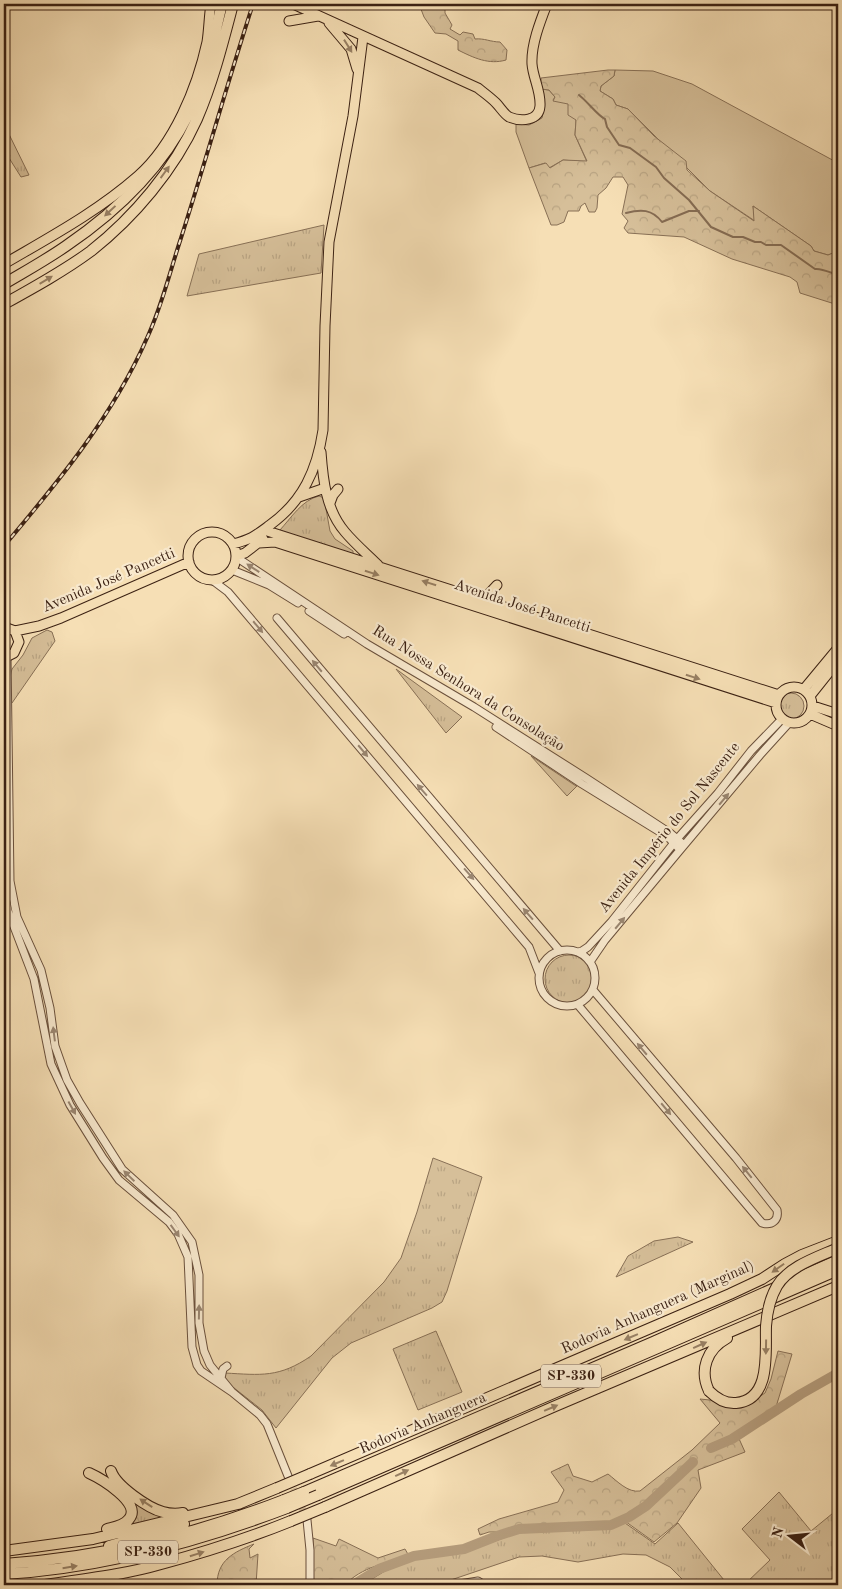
<svg xmlns="http://www.w3.org/2000/svg" width="842" height="1589" font-family="'Old Standard TT',serif">
  <style>
    .green { fill: #d6bf99; stroke: #887056 }
    .forest { fill: url(#forest-crowns); stroke: #887056 }
    .park { fill: url(#park-tufts); stroke: #887056 }
    .lines { fill: none; stroke-linecap: round; stroke-linejoin: round }
    .stream { stroke: #856c53; stroke-width: 2 }
    .river { stroke: #b69e7e; stroke-width: 10 }
    .minor-tunnel { stroke: #d1b995; stroke-width: 7; stroke-dasharray: 7 3.5; stroke-linecap: butt }
    .minor-casing { stroke: #6a503c; stroke-width: 9 }
    .major-casing { stroke: #3b2113; stroke-width: 11 }
    .highway-casing { stroke: #3b2113; stroke-width: 12 }
    .minor { stroke: #f9eacf; stroke-width: 7 }
    .major { stroke: #f6dfb5; stroke-width: 9 }
    .highway { stroke: #f6dfb5; stroke-width: 10 }
    .rail-casing { stroke: #3b2113; stroke-width: 4 }
    .rail { stroke: #f9eacf; stroke-width: 2; stroke-dasharray: 5.5; stroke-linecap: butt }
    .highway-bridge-casing { stroke: #3b2113; stroke-width: 12; stroke-linecap: butt }
    .highway-bridge { stroke: #f6dfb5; stroke-width: 10 }
    .oneway { fill: #988064 }
    .oneway2 { fill: #9a8671 }
    .labels { text-anchor: middle; dominant-baseline: central; stroke-width: 4.5; stroke-linejoin: round; paint-order: stroke }
    .shield { fill: #f9eacf; stroke: #745d4b; stroke-width: 1 }
    .shield-label { font-size: 14px; font-weight: bold; fill: #3b2113 }
    .street-label { font-size: 15px; fill: #3b2113; stroke: #f9eacf }
  </style>
  <defs>
    <pattern id="forest-crowns" width="20" height="18" patternUnits="userSpaceOnUse" patternTransform="scale(1.25)"><rect width="20" height="18" fill="#d6bf99"/><path d="M2 6a3 3 0 1 1 6 0M12 15a3 3 0 1 1 6 0" fill="none" stroke="#b9a483"/></pattern>
    <pattern id="park-tufts" width="24" height="20" patternUnits="userSpaceOnUse" patternTransform="scale(1.25)"><rect width="24" height="20" fill="#d6bf99"/><path d="M3 7l-1-3M5 7V3M7 7l1-3M15 17l-1-3M17 17v-4M19 17l1-3" fill="none" stroke="#b9a483"/></pattern>
  </defs>
  <rect width="100%" height="100%" fill="#f6dfb5"/>
  <filter id="stains"><feTurbulence type="fractalNoise" baseFrequency=".004" numOctaves="4"/><feColorMatrix values="0 0 0 0 .2 0 0 0 0 .09 0 0 0 0 .02 0 0 0 .5 -.17"/></filter>
  <radialGradient id="worn" r=".72"><stop offset=".6" stop-color="#630" stop-opacity="0"/><stop offset="1" stop-color="#630" stop-opacity=".3"/></radialGradient>
  <path class="green" d="M615,70L653,71L692,84L838,163V251L828,255L814,251L811,246L753,206L755,221L710,191L628,109L616,105L613,99L600,91L601,86L614,76Z
    M541,89L549,90L555,97L553,100L568,103L576,120L575,135L587,162L563,160L549,168L545,163L529,168L516,132V124L529,125L542,118L544,108Z"/>
  <path class="forest" d="M419,4H445V13L452,25L450,29L460,35L463,32L473,34L475,39C484,38 491,42 500,42L507,50L506,60C489,65 474,58 458,50V41L446,34L435,33L424,17Z
    M608,70H615L614,76L601,86L600,91L613,99L616,105L628,109L654,136L686,161L687,170L710,191L754,221L753,206L811,246L814,251L828,255L838,251V305L800,293L797,282L790,277L732,259L684,237L628,233L624,228L628,221L622,214L628,185L623,177H613L606,188L598,195L597,208L595,212H589L585,203L581,206L579,211H568L564,222L557,225H551L529,168L546,163L550,168L563,160L587,161L575,135L576,120L568,115V104L553,101L555,97L549,90L541,89V78Z
    M778,1351L792,1354L776,1407L736,1432L745,1452L698,1470L701,1488L677,1523L654,1542L622,1519L605,1524L533,1525L496,1532H489L480,1535L478,1529L499,1519L558,1502L564,1490L551,1472L568,1464L573,1476L592,1482L608,1474C617,1481 628,1493 640,1491L692,1450L720,1423L700,1399L748,1404L765,1393L771,1379Z
    M313,1538L336,1546L339,1539L378,1558L405,1549L409,1556C387,1563 361,1567 345,1585H313Z
    M254,1544L249,1549L250,1558L258,1554L256,1585H217C217,1560 234,1552 254,1544Z"/>
  <path class="park" d="M4,124L29,175L21,177L4,150Z
    M324,225L321,273L187,296L199,254Z
    M319,496L324,498L330,531L335,539L353,551V555L281,533L280,530C291,518 302,500 319,496Z
    M47,630L52,632L55,641L12,703L8,701L9,681L12,669L23,655L32,638Z
    M396,669L462,717L446,733Z
    M778 706a13 13 0 1 1 26 0a13 13 0 1 1-26 0Z
    M531,756L576,786H577L567,796Z
    M545 979a24 24 0 1 1 48 0a24 24 0 1 1-48 0Z
    M433,1158L482,1177L447,1291L442,1302L432,1308L351,1343L332,1358L276,1428L262,1410L224,1380L225,1373C261,1375 279,1378 311,1356L384,1282L401,1258L417,1212Z
    M678,1237L693,1242L616,1277L628,1256L654,1241Z
    M436,1331L462,1392L418,1410L393,1349Z
    M118,1487L170,1516L123,1528L133,1520Z
    M779,1492L811,1531L838,1509V1585H744L770,1560L742,1529Z
    M625,1523L655,1544L678,1523L728,1585H688L670,1567L646,1555L623,1554L578,1562L542,1556L519,1557L436,1585H396L391,1582L389,1585H362L385,1571L418,1558L470,1550L520,1532L564,1528H613Z"/>
  <g class="lines">
    <path class="stream" d="M579,95C587,101 598,116 605,119L607,127L619,145L630,148L656,167L664,178L689,200L711,227L733,237H743L755,242H761L766,245H781L815,269C822,268 831,273 838,275
      M626,213C641,209 652,209 662,222L689,211H699"/>
    <path class="river" d="M711,1448L732,1439L801,1394L838,1373
      M353,1585L379,1569L414,1556L464,1549L497,1536L519,1529L611,1525L629,1517L646,1506L693,1462"/>
    <path class="minor-tunnel" d="M289,1479L306,1517"/>
    <defs>
      <path id="minor" d="M236,557L367,644L474,707L586,778L670,833L684,845
        M232,570L269,585L298,603
        M212,580L228,592L529,947L539,973
        M309,611L344,634
        M277,618L560,951
        M7,657L10,881L17,917L41,970L50,1008L55,1046L67,1080L80,1103L122,1169L173,1215L192,1242L199,1275V1323L204,1351L210,1365L232,1392
        M496,727L582,784L668,837L680,850
        M4,890L8,911L34,979L51,1064L70,1105L103,1158L119,1180L169,1222L178,1234L188,1257L192,1347L197,1365L201,1371L232,1392L260,1415L267,1424L288,1476
        M539 978a28 28 0 1 1 56 0a28 28 0 1 1-56 0Z
        M578,952L582,951L588,947L612,921L677,839L718,793L751,751L782,719
        M590,962L605,940L680,850L760,755L789,723
        M578,1005L762,1223C772,1226 779,1220 777,1210L736,1158L593,990
        M221,1378L223,1369L227,1366
        M307,1520L310,1550V1585
        M453,1585L478,1581L484,1585"/>
      <path id="major" d="M293,4L478,88C484,93 490,97 496,103C500,107 504,114 509,117C521,122 539,121 540,106C541,91 533,78 532,64C531,45 540,22 547,4
        M289,21L318,16
        M329,23L351,49L357,69
        M4,264C50,237 97,212 138,176C174,144 197,88 207,42C209,29 209,16 211,4
        M321,452C323,480 326,510 345,532C355,544 367,554 378,565
        M299,497L325,488
        M330,503L333,495L338,489
        M264,530L779,695
        M188 556a24 24 0 1 1 48 0a24 24 0 1 1-48 0Z
        M259,543L275,542L776,703
        M233,544C252,539 255,536 270,525C303,501 317,470 323,430L325,326L329,242L353,116L363,37
        M236,556L245,553L263,539
        M483,600L497,585
        M4,627L15,631L19,642L14,653L4,658
        M15,631L39,626L61,618L189,562
        M776 705a18 18 0 1 1 36 0a18 18 0 1 1-36 0Z
        M804,689L838,648
        M810,696L838,661
        M813,706L838,714
        M810,714L838,726"/>
      <path id="highway" d="M4,284C24,272 46,260 66,246C116,212 162,168 189,113C206,80 213,40 222,4
        M4,304C33,288 64,271 91,251C134,217 174,170 197,119C213,82 223,42 233,4
        M709,1391C699,1370 707,1349 727,1338
        M111,1471C116,1486 148,1508 163,1512C170,1514 177,1514 183,1513
        M89,1473C100,1478 143,1503 129,1519C124,1526 115,1527 107,1529
        M310,1474L730,1294L762,1279L785,1264L802,1255L838,1241
        M304,1492L653,1342L838,1260
        M318,1495L838,1270
        M325,1507L553,1407L838,1286
        M109,1546L184,1524
        M4,1551L93,1539L238,1504L277,1488
        M4,1564C103,1557 191,1536 284,1500
        M4,1574C101,1568 195,1543 287,1508
        M30,1585H46
        M45,1585C84,1579 123,1575 161,1564C205,1552 249,1538 291,1521"/>
    </defs>
    <use href="#minor" class="minor-casing"/>
    <use href="#major" class="major-casing"/>
    <use href="#highway" class="highway-casing"/>
    <use href="#minor" class="minor"/>
    <use href="#major" class="major"/>
    <use href="#highway" class="highway"/>
    <defs>
      <path id="rail" d="M4,546C58,482 113,416 147,338C162,306 170,271 181,238C206,160 228,81 253,4"/>
    </defs>
    <use href="#rail" class="rail-casing"/>
    <use href="#rail" class="rail"/>
    <defs>
      <path id="highway-bridge" d="M709,1391C717,1399 725,1404 736,1403C772,1400 765,1351 766,1326C767,1312 770,1298 777,1286C789,1266 818,1257 838,1248
        M277,1488L310,1474
        M284,1500L304,1492
        M287,1508L318,1495
        M291,1521L325,1507"/>
    </defs>
    <use href="#highway-bridge" class="highway-bridge-casing"/>
    <use href="#highway-bridge" class="highway-bridge"/>
  </g>
  <defs><path id="oneway-solid" d="M-6-.8H1V-3.2L6.5 0L1 3.2V.8H-6Z" transform="scale(1.25)"/></defs>
  <g class="oneway">
    <use href="#oneway-solid" transform="translate(348 46) rotate(58)"/>
    <use href="#oneway-solid" transform="translate(165 172) rotate(-54)"/>
    <use href="#oneway-solid" transform="translate(110 211) rotate(137)"/>
    <use href="#oneway-solid" transform="translate(46 280) rotate(-31)"/>
    <use href="#oneway-solid" transform="translate(372 573) rotate(18)"/>
    <use href="#oneway-solid" transform="translate(429 583) rotate(-162)"/>
    <use href="#oneway-solid" transform="translate(693 677) rotate(18)"/>
    <use href="#oneway-solid" transform="translate(778 1268) rotate(145)"/>
    <use href="#oneway-solid" transform="translate(631 1337) rotate(157)"/>
    <use href="#oneway-solid" transform="translate(700 1345) rotate(-24)"/>
    <use href="#oneway-solid" transform="translate(766 1347) rotate(91)"/>
    <use href="#oneway-solid" transform="translate(551 1408) rotate(-23)"/>
    <use href="#oneway-solid" transform="translate(337 1463) rotate(157)"/>
    <use href="#oneway-solid" transform="translate(402 1473) rotate(-25)"/>
    <use href="#oneway-solid" transform="translate(146 1503) rotate(-147)"/>
    <use href="#oneway-solid" transform="translate(197 1554) rotate(-17)"/>
    <use href="#oneway-solid" transform="translate(70 1567) rotate(-9)"/>
  </g>
  <g class="oneway2">
    <use href="#oneway-solid" transform="translate(253 568) rotate(-147)"/>
    <use href="#oneway-solid" transform="translate(258 627) rotate(50)"/>
    <use href="#oneway-solid" transform="translate(317 666) rotate(-130)"/>
    <use href="#oneway-solid" transform="translate(363 751) rotate(50)"/>
    <use href="#oneway-solid" transform="translate(422 790) rotate(-131)"/>
    <use href="#oneway-solid" transform="translate(724 799) rotate(-50)"/>
    <use href="#oneway-solid" transform="translate(469 874) rotate(49)"/>
    <use href="#oneway-solid" transform="translate(528 914) rotate(-131)"/>
    <use href="#oneway-solid" transform="translate(620 923) rotate(-50)"/>
    <use href="#oneway-solid" transform="translate(54 1034) rotate(-97)"/>
    <use href="#oneway-solid" transform="translate(642 1049) rotate(-130)"/>
    <use href="#oneway-solid" transform="translate(72 1108) rotate(61)"/>
    <use href="#oneway-solid" transform="translate(666 1109) rotate(50)"/>
    <use href="#oneway-solid" transform="translate(747 1172) rotate(-129)"/>
    <use href="#oneway-solid" transform="translate(129 1176) rotate(-136)"/>
    <use href="#oneway-solid" transform="translate(175 1231) rotate(54)"/>
    <use href="#oneway-solid" transform="translate(199 1312) rotate(-89)"/>
  </g>
  <g class="labels">
    <g class="shield">
      <rect x="541" y="1364.5" width="60" height="23" rx="4"/>
      <rect x="118" y="1540.5" width="60" height="23" rx="4"/>
    </g>
    <g class="shield-label">
      <text x="571" y="1376">SP-330</text>
      <text x="148" y="1552">SP-330</text>
    </g>
    <g class="street-label">
      <text transform="translate(109 581) rotate(-23)">Avenida José Pancetti</text>
      <text transform="translate(522 607) rotate(18)">Avenida José Pancetti</text>
      <text transform="translate(468 689) rotate(32)">Rua Nossa Senhora da Consolação</text>
      <text transform="translate(670 828) rotate(-51)">Avenida Império do Sol Nascente</text>
      <text transform="translate(658 1308) rotate(-24)">Rodovia Anhanguera (Marginal)</text>
      <text transform="translate(423 1424) rotate(-23)">Rodovia Anhanguera</text>
    </g>
  </g>
  <rect width="842" height="1589" fill="none" stroke="#f6dfb5" stroke-width="20"/>
  <rect x="5" y="5" width="832" height="1579" fill="none" stroke="#3b2113" stroke-width="2.5"/>
  <rect x="10" y="10" width="822" height="1569" fill="none" stroke="#3b2113"/>
  <g transform="translate(790 1536) rotate(286)" stroke="#f9eacf" stroke-width="4" paint-order="stroke">
  <path d="M0-4L9 19L0 12L-9 19Z" fill="#3b2113"/>
  <text y="-8" font-size="14" font-weight="bold" text-anchor="middle" fill="#3b2113">N</text>
  </g>
  <rect width="100%" height="100%" filter="url(#stains)"/>
  <rect width="100%" height="100%" fill="url(#worn)"/>
</svg>
